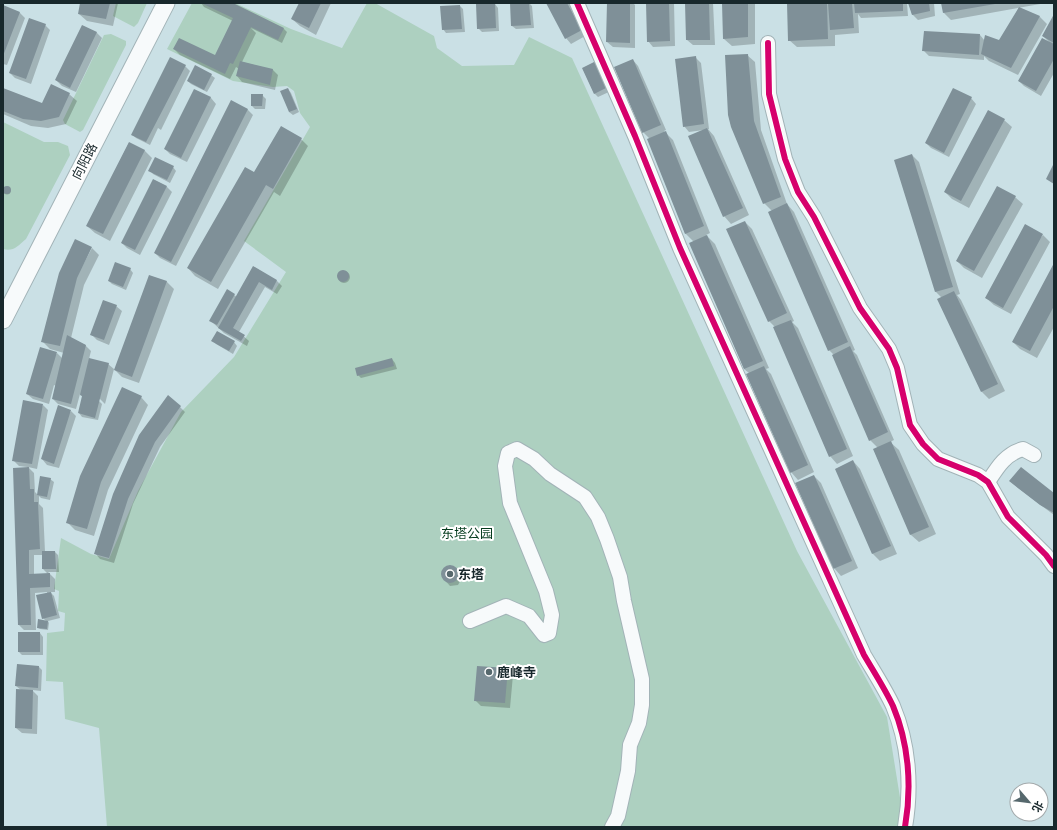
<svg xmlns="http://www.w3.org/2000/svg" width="1057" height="830" font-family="Cabin,'Noto Sans SC',sans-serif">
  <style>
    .green { fill: #add0c0 }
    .shadow { fill: #0003; fill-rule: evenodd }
    .building { fill: #7f9098 }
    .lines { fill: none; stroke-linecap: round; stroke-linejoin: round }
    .minor-casing { stroke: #a2b3b7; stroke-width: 16 }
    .major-casing { stroke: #a2b3b7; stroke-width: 19 }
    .minor { stroke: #f7fafb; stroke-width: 14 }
    .major { stroke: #f7fafb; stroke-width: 17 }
    .cycleway-casing { stroke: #fff; stroke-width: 8 }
    .cycleway { stroke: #d6006c; stroke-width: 6 }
    .poi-dot { fill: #56686d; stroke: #fff; stroke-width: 1.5 }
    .labels { text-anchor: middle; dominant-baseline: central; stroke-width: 4; stroke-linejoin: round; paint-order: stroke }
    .street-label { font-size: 13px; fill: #18282c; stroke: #fff }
    .park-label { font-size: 13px; fill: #043b1d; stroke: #fff }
    .poi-label { font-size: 13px; font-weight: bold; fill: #18282c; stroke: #fff; text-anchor: start }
  </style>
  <rect width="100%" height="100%" fill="#cae0e5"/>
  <path class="green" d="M116,3H147L138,23L134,27L113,16Z
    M192,3H235L291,29L342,48L367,3H375L434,36L437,48L462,66L514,65L529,37L572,58L797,551L887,717L903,816L900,827H107L99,728L65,719L63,682L46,681L47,633L64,631L65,613L58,611L59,591L54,589L61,538L91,554L109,559L138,491L181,412L234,357L286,272L244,241L310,127L300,113L294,91L287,86L273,87L233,81L167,49Z
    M111,34L126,41V45L83,130L80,132L65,124L63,120L104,35Z
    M3,122L44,142H58L68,146L70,155L26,239C18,246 13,252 3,249Z"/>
  <path class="shadow" d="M81,3H118L113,26L87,21L79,14Z
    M201,3H231L284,29L287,32L282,43L251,28L256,33L242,62L273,70L278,75L275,90L242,82L237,76L239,69L236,67L230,79L180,55L174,49L216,57L233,21L204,7Z
    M300,3H331L316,35L300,26L292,19Z
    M529,3L532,6L534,28L516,29L512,26L511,4Z
    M547,3H569L587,35L571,44L566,38Z
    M608,3H633L635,5V48L613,47L607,42Z
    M647,3H674L675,46L653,47L648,41Z
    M686,3H713L715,45H693L687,40Z
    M723,3H755V44L732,46L724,39Z
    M788,3H907L908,16L861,18L858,14L859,33L835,35V46L797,47L789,40Z
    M909,3H934L935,16L918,20L912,14Z
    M942,3H1046L951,20L944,13Z
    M495,4L498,8L499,31L482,32L478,28Z
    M460,6L463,9L465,32L446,33L443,29Z
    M3,7L20,13L25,18L7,65L3,64Z
    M1019,8L1040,17L1047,24L1018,75L989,61L984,56V60L929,56L924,51L980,35L985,41L1000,42Z
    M1054,16V73L1041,96L1024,86L1019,81L1049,42L1043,36Z
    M45,25L50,30L31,84L15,78L10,73Z
    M83,26L97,33L102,38L76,92L62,86L56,80Z
    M747,55L755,62L761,130L787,204L794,212L855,350L853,351L857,355L894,440L890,442L899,450L936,534L919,542L911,535L874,450L878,448L870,440L834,355L829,350L769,212L772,211L764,203L732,126Z
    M696,58L701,63L709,129H708L714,136L749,215L731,224L724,216L704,130L689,132L684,126Z
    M633,60L638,66L666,130L664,131L673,140L710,233L706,235L715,244L769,368L766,369L771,374L814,472L798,480L791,472L749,373L744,369L694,242L685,233L650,139L643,132Z
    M185,66L190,71L161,130L158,128L150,145L136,138L133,135Z
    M583,69L611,91L598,97L594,93Z
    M211,75L215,78L207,92L191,84L188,81Z
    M3,89L42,105L69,94L77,101L66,124L48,128L31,126L3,114Z
    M288,89L291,93L299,112L293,115L289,112Z
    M195,90L211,98L216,104L187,162L170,154L165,149Z
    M262,95L266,99L265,109H255L252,106Z
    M971,98L976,104L949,157L931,148L926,143Z
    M231,102L248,110L253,115L176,266L160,258L155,253Z
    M1004,120L1012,127L969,208L952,199L945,192Z
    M301,139L308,146L280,196L274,192L218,289L195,276L188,268L255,174Z
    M129,143L145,151L152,158L110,241L95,233L87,226Z
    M912,155L919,162L960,294L957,295L961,300L1005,391L989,399L982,392L942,298L936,292L895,161Z
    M173,167L176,171L170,183L153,174L150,170Z
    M154,180L167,187L172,192L140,255L127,248L122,243Z
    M3.5 191a3.5 3.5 0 1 1 7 0a3.5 3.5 0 1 1-7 0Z
    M1015,197L1023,204L982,278L964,268L957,261Z
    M745,222L752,229L794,321L792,322L798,328L853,456L837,464L830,456L776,328L769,321Z
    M1043,235L1050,242L1011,314L994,305L986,298Z
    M92,248L99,255L84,285L71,338L85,345L91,351L89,359L108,364L114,369L105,404L97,396L95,397L102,404L98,420L82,417L79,413L83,397L80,394L76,409L58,404L53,399L56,386L54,385L49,404L33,399L27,394L57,353L63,359L64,353L50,349L42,341Z
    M1054,266V327L1037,358L1020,349L1013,342Z
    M254,267L277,281L282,286L277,294L265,287L239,332L249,341L247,346L224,333L211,321L234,295L237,297Z
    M130,269L133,273L126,290L112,284L109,281Z
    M338 277a6 6 0 1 1 12 0a6 6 0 1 1-12 0Z
    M150,276L167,282L174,289L139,383L122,377L115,370Z
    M116,306L122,311L109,345L97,340L92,335Z
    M213,340L234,342L237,346L233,354L216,344Z
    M392,359L395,363L397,369L361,378L358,375Z
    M141,397L148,405L108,490L94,536L75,530L67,522Z
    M43,405L48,410L37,469L28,467L34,473L35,492L38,495L50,479L54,482L50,500L41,498L39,496V504L43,508L45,552H55L58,555L59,572H48L55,579V592H50L54,596L60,618L48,621L49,623L48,630L40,629L38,628L46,621L43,618L47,594V592L35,593L36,630H24L19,625L27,467L19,466L13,460ZM34,555H43V569L48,574L34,575Z
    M180,407L185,412L160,447L133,504L114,563L100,559L95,553L114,494Z
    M71,411L76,416L59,468L47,465L42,459Z
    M853,461L860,469L897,554L880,561L873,554L836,469Z
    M814,476L821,483L858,568L841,576L834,568Z
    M1010,481L1054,494V515L1018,488Z
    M447,567H452L460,573L462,578L458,585L450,586L443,578V570Z
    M40,633L43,637V655H22L19,652Z
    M39,667L42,670L41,691L32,690L38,696L37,734L22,733L16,728L21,690L16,686Z
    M507,669L513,675L510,708L481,706L475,700Z"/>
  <path class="building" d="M80,3H110L106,19L78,14Z
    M201,3H233L284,28L278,40L251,27L233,64L230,63L225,74L173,49L179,38L215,55L233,18Z
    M299,3H321L309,28L291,19Z
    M495,3L496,28L477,29L476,4Z
    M510,3H529L531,25L511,26Z
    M546,3H567L582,30L565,39Z
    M607,3H630V43L606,42Z
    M646,3H669L670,41L647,42Z
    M685,3H709L710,40H686Z
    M722,3H748V37L723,39Z
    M787,3H827L828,39L788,41Z
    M828,3H852L854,28L830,30Z
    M854,3H903V11L855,13Z
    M908,3H929L930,11L912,15Z
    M941,3H995V4L943,13Z
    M3,5L20,12L3,56Z
    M460,5L462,29L442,30L440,6Z
    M1019,7L1040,16L1011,68L981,54L985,35L999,40Z
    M1054,14V43L1042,36Z
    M29,18L46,24L26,79L9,73Z
    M82,25L97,32L70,88L55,80Z
    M924,31L980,34L979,55L922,51Z
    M1042,38L1054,44V59L1036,91L1018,81Z
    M748,54L754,121L781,197L763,204L731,127L728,115L725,55Z
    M696,56L704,124L683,127L675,59Z
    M170,57L186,65L146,142L131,135Z
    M633,59L661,125L642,133L614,67Z
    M240,61L273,69L270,85L236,76Z
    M596,61L608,87L594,94L582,68Z
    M195,65L212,74L204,90L187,81Z
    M51,84L70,93L59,117L41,121L23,119L3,111V88L42,103Z
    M288,88L297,109L289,112L280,91Z
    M953,88L972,97L944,153L925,143Z
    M194,89L211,97L181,158L164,149Z
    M251,94H263L262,106H251Z
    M231,100L248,109L171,262L154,253Z
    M988,110L1005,119L961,201L944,192Z
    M281,126L302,138L273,189L266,185L211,282L187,268L245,167L254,172Z
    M707,128L743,208L723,217L688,136Z
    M666,131L704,226L685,234L647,139Z
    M129,142L145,150L103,234L86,226Z
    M912,154L953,287L935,292L894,160Z
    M155,157L174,166L167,180L148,171Z
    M1054,163V184L1046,179Z
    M153,179L167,186L135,250L121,243Z
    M3 190a4 4 0 1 1 8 0a4 4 0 1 1-8 0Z
    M997,186L1016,196L974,271L956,261Z
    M787,203L848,342L828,351L768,212Z
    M745,221L787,313L768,322L726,229Z
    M1025,224L1043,234L1003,308L985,298Z
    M707,235L763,361L744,369L689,243Z
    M75,239L92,247L77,278L60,346L41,342L59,273Z
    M115,262L131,268L123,287L108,281Z
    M1054,263V306L1030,351L1012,342Z
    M253,266L277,280L272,290L259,282L233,328L245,335L241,341L218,328Z
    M337 276a6 6 0 1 1 12 0a6 6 0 1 1-12 0Z
    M149,275L167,281L132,377L114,370Z
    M227,289L235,294L217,325L209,321Z
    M954,291L998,384L981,392L937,299Z
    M103,300L117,305L104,340L90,335Z
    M791,320L847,449L829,457L773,327Z
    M217,331L235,341L229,351L211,341Z
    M67,335L86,345L71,404L52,399Z
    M850,346L888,432L869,441L832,355Z
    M40,347L57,352L43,399L26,394Z
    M89,358L109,363L95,418L78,413L82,396L80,395Z
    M392,358L394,366L357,376L355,368Z
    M764,366L808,465L790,473L746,374Z
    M122,387L142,396L101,482L87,529L66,523L80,476Z
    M168,395L181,406L155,442L128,499L109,558L94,554L113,494L139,435Z
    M23,400L43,404L32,464L12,461Z
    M58,405L71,410L54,464L41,459Z
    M891,441L929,527L910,535L873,449Z
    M853,460L891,546L872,554L835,469Z
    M29,467L30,489H34V502H38L40,549L29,550V574L50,573V587L30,588L31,625H18L13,468Z
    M1021,467L1054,493V513L1040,505L1009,481Z
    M814,475L852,561L833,569L795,483Z
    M40,476L51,478L47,497L37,495Z
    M42,551H55L56,569H42Z
    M441 574a9 9 0 1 1 18 0a9 9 0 1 1-18 0Z
    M51,592L57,615L42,619L36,595Z
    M38,619L48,621L47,629L37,628Z
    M18,632H40V652H18Z
    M17,664L39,666L38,688L15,686Z
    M477,666L508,668L505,703L474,701Z
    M16,689L33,690L32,729L15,728Z"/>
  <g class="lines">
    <defs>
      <path id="minor" d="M577,3L635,136L680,248L864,655C874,672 885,689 893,706C909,744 912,787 905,827
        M768,43L769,94L785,159L798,192L814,217L860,308L889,349L897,368L910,425L923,444L938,459L978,475L988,482L1008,517L1046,555L1054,566
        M988,482C997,468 1005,454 1023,449L1034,455
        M470,621L506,606L529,616L544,635L549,633L552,615L546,591L510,503L505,466L508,453L517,449L534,459L550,474L585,497L598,517L607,539L620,577L624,601L642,679V705L639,723L630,745L628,771L618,816L612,827"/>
      <path id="major" d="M3,320L166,3"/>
    </defs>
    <use href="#minor" class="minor-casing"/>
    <use href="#major" class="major-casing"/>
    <use href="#minor" class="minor"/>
    <use href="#major" class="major"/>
    <defs>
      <path id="cycleway" d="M577,3L635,136L680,248L864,655C874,672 885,689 893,706C909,744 912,787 905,827
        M768,43L769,94L785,159L798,192L814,217L860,308L889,349L897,368L910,425L923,444L938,459L978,475L988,482L1008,517L1046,555L1054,566"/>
    </defs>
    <use href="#cycleway" class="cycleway-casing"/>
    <use href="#cycleway" class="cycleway"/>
  </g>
  <g class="poi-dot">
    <circle cx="450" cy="574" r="4"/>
    <circle cx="489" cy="672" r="4"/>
  </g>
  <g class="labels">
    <g class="street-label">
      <text transform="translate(84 161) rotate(-63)">向阳路</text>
    </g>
    <g class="park-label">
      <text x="467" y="533">东塔公园</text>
    </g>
    <g class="poi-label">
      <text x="458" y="574">东塔</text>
      <text x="497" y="672">鹿峰寺</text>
    </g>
  </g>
  <rect width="1057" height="830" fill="none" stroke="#18282c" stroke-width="8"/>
  <g transform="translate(1029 802) rotate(118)"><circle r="19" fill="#ffffff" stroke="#a3a9ab"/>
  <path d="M0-3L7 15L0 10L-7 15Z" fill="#56686d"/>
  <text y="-6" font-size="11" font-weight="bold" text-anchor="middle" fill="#18282c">北</text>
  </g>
</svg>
